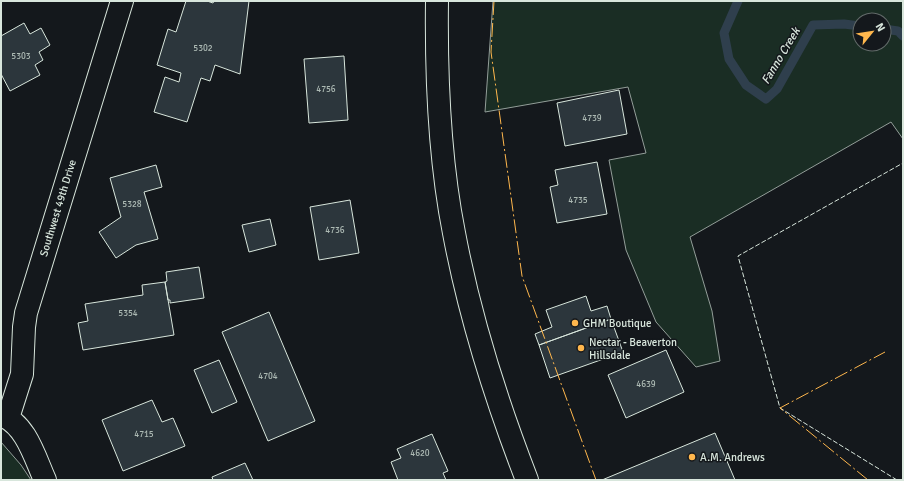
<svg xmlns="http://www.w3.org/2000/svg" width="904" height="481" font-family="Signika,sans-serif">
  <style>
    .green { fill: #1a2d24; stroke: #939e99; fill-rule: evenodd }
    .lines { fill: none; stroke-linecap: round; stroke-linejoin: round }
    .stream { stroke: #2f3f4d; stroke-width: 9 }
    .building { fill: #2c363c; stroke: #d8e6dc }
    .street-casing { stroke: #d8e6dc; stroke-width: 24 }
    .primary-casing { stroke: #d8e6dc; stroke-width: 24 }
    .street { stroke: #14181c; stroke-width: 22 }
    .primary { stroke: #14181c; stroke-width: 22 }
    .fence { stroke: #d8e6dc; stroke-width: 1; stroke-dasharray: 5 2; stroke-linecap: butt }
    .power { stroke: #ffb74d; stroke-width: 1; stroke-dasharray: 14 3 2 3; stroke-linecap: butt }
    .poi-dot { fill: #ffb74d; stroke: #14181c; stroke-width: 1.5 }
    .labels { text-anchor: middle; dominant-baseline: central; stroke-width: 3; stroke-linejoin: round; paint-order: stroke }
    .number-label { font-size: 9px; fill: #adbab4 }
    .street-label { font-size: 11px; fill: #d8e6dc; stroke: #14181c }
    .poi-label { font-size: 11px; fill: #d8e6dc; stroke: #14181c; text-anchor: start }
    .water-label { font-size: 12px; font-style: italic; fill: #d8e6dc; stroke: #14181c }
  </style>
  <rect width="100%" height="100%" fill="#14181c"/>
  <path class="green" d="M493,1H903V139L891,122L690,237L712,311L720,361L696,367L656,322L626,250L609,160L646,153L628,87L485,112ZM860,20H884V44H860Z
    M1,442L21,465L31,480H1Z"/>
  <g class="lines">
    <path class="stream" d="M738,1L724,33L729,59L746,85L766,99L777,89L813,25L844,24L860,26
      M884,29L898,31L903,36"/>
  </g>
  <path class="building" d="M186,1H207L213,3L214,1H249L240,74L215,65L210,81L201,78L187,122L154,112L165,77L179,82L181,73L157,65L168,29L176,32Z
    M24,23L30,34L41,28L50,45L39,52L43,60L35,65L40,75L10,91L1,74V36Z
    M344,56L348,120L309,123L304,59Z
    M619,90L627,134L565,146L557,103Z
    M597,162L607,214L557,223L550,187L558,185L555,170Z
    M156,165L162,187L144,192L158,239L136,245L116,258L99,232L121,217L110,178Z
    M350,200L359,253L319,260L310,207Z
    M270,219L276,245L249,252L242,225Z
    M199,267L204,298L170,303V300H168L165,282L167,281L166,272Z
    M165,282L174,335L83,350L78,323L88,321L85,304L143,295L142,285Z
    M586,296L591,311L607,306L611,319L539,345L535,334L552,327L546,310Z
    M269,312L315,421L268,441L222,332Z
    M611,319L623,352L550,378L539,345Z
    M666,350L684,392L626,418L608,375Z
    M219,360L237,402L212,413L194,370Z
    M152,400L162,422L173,418L185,446L123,471L102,420Z
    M715,433L735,480H602Z
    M432,434L448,471L443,473L446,480H398L391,462L401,458L397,449Z
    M245,463L253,480H213L212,477Z"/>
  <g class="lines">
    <defs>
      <path id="street" d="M1,415C26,424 35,458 45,480
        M8,418L22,374L24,327L26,313L122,1"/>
      <path id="primary" d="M437,1C436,79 439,157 454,233C470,318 496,400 527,480"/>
    </defs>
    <use href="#street" class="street-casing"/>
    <use href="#primary" class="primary-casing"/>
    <use href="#street" class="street"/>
    <use href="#primary" class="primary"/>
    <path class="fence" d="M897,480L780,408L738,256L903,163"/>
    <path class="power" d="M494,1L491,52L522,276L596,480
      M868,480L780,408L885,352"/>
  </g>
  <g class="poi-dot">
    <circle cx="575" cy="323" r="4"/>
    <circle cx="581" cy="348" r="4"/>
    <circle cx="692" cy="457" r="4"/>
  </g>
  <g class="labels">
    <g class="number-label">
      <text x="203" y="48">5302</text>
      <text x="21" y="56">5303</text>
      <text x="326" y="89">4756</text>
      <text x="592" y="118">4739</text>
      <text x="578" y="200">4735</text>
      <text x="132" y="204">5328</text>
      <text x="335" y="230">4736</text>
      <text x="128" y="313">5354</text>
      <text x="268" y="376">4704</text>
      <text x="646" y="384">4639</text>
      <text x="144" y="434">4715</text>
      <text x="420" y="453">4620</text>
    </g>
    <g class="street-label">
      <text transform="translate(58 208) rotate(-73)">Southwest 49th Drive</text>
    </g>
    <g class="poi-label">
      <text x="583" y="323">GHM Boutique</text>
      <text x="589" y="342">Nectar - Beaverton<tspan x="589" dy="13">Hillsdale</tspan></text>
      <text x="700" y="457">A.M. Andrews</text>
    </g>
    <g class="water-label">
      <text transform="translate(781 56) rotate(-59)">Fanno Creek</text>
    </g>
  </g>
  <rect width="904" height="481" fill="none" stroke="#d8e6dc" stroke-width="4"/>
  <g transform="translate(872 32) rotate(60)"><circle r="19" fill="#14181c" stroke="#626a69"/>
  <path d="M0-3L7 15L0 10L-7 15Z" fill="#ffb74d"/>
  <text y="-6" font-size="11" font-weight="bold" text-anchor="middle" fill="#d8e6dc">N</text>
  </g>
</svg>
